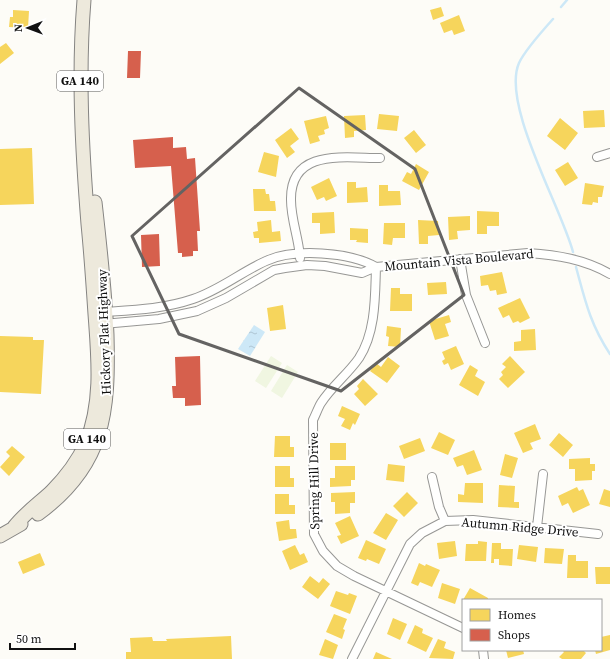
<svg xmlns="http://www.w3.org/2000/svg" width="610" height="659" font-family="'Source Serif 4',serif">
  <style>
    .pitch { fill: #f0f6e1 }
    .water { fill: url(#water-ripples) }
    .homes { fill: #f6d55c }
    .shops { fill: #d6604d }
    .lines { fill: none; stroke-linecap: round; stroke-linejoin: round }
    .stream { stroke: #cde8f7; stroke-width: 2.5 }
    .street-casing { stroke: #979795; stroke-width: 10 }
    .primary-casing { stroke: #858482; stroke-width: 15 }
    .street { stroke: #fffffe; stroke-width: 8 }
    .primary { stroke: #ede9dc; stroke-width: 13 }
    .marked { fill: none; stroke: #646362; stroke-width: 3; stroke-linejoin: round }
    .labels { text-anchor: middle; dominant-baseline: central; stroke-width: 4; stroke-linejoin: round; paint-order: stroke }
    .shield { fill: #fff; stroke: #585858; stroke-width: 1 }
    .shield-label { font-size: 12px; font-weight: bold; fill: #111 }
    .street-label { font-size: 13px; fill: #111; stroke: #fff }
  </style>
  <defs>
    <pattern id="water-ripples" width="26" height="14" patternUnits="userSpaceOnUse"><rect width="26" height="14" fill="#cde8f7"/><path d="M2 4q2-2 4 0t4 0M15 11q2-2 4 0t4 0" fill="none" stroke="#afc6d3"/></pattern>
  </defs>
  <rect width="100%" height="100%" fill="#fdfcf7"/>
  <path class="pitch" d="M271,356L282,363L266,388L255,381Z
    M287,365L298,372L282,398L271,391Z"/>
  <path class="water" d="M254,325L265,332L250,356L238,349Z"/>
  <path class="homes" d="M441,7L444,16L433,20L430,10Z
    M13,10L29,11L28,28L9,27L10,17H13Z
    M459,15L465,31L454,35L452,30L444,33L440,23Z
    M6,43L14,53L0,64V47Z
    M604,110L605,127L584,128L583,111Z
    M379,114L399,116L397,131L377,129Z
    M365,115L366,130L354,131V137L345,138L344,116Z
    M326,116L329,128L324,130L325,134L318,136L320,141L310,144L304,121Z
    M560,118L578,133L565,150L547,136Z
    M291,128L299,139L290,146L295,152L287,158L275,140Z
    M414,130L426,145L416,153L404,138Z
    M32,148L34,204L0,205V149Z
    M264,152L279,156L276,177L258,172Z
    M568,162L578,178L565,186L555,170Z
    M416,164L429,172L419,190L402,181L407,172L411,174Z
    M329,178L337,196L326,201L324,197L317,200L311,187Z
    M347,182H356V188L367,187L368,202L347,203Z
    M585,183L604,186L602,197H598V203L593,202L592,205L582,204Z
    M379,185H388V191H400L401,205L379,206Z
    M253,189H265L266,194H269L270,201H275L276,211H254Z
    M477,211L499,212V226H487V234H477Z
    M334,212L335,233L320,234V223H312V213Z
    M470,216V230L457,231L458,239L449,240L448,217Z
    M271,220L272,232L280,231L281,241L259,243V238H254L253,232L258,231L257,222Z
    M418,220L438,221L439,235L428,236V244H419Z
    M384,223H405V238H393L392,245L383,244Z
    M350,228L368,229V243L356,242L357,240H350Z
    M502,272L507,293L497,295L496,290L490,291L488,285L481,286L480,276Z
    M446,282L447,294L428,295L427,283Z
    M391,288H400V294H412V311H390Z
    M520,298L530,318L520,323L518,321L513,323L509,315L503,318L498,308Z
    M283,305L286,329L270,331L267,308Z
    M449,315L451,322L445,324L449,336L435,340L429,321Z
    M387,326L401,328L400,347L388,346L389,337L386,336Z
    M535,329L536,350L514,351V342L521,341V330Z
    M0,336L33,337V340H44L41,394L0,392Z
    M456,346L464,364L451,370L448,363L444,365L442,361L445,359L442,352Z
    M510,356L525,372L508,388L499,379L503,375L501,372L506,367L502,364Z
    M388,357L400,366L387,383L370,371L376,363L381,367Z
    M470,365L478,370L475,376L485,382L478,396L459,385Z
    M363,379L378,394L365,406L354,394L359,389L357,386Z
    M342,406L360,414L355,425L353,423L350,430L341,426L345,419L338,416Z
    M535,424L541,439L530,443L533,449L523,453L514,433Z
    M439,432L455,440L448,455L431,448Z
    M559,433L573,445L563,457L549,445Z
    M275,436H290V447H294V457H274Z
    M420,438L425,451L404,459L399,446Z
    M330,443H346V460H330Z
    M12,446L25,457L9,476L0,467L10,456L6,452Z
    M474,450L482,470L467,475L463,465L457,467L453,458Z
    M505,454L518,458L512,478L500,475Z
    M590,458V464H595V471H592V480L575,481V469H569V459Z
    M388,464L405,466L404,482L386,480Z
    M275,466H290V478H294V487H275Z
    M335,466H355V480H351V486L330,487V478H335Z
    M465,483H483V503L458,502V494L464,495Z
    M499,485L515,486L514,502H519V508L498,507Z
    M577,487L579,491L583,489L590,505L573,513L568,503L562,506L558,496Z
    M604,489L610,491V507L599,504Z
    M355,492V503H350V513L335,514V502H331V493Z
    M407,492L418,503L404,517L393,506Z
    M275,494H289V505H295V514H275Z
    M386,513L398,520L386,540L373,533Z
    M350,516L359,536L341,544L337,536L341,535L335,523Z
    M289,520L290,529H296L297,538L279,541L276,522Z
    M366,540L386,549L379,564L367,559L366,561L358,558Z
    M455,541L457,556L439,559L437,543Z
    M478,541L487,542L486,561H465L466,544H478Z
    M492,543H501V549H513L512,566L499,565V559H494V563H491Z
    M295,545L300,555L304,553L308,562L290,570L282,551Z
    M519,545L538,547L536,562L517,559Z
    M545,548L564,549L562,564L544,563Z
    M40,553L45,565L23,574L18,562Z
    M568,555H576V561H588V578H567Z
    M419,563L425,566L426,564L440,570L432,587L420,582L418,586L411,583Z
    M595,567H610V584H596Z
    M310,576L319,583L323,578L330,584L318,599L302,587Z
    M442,583L460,589L455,604L438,598Z
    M470,588L488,598V600H463Z
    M336,591L348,595L349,593L357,596L350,614L330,606Z
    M334,614L347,619L343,629L345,630L342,639L326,632Z
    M393,618L407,624L400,640L387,634Z
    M415,625L423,629L422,633L433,638L426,652L407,643Z
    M610,635V650L596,654L595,650H601V637Z
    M231,636L232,659H126V652H131L130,638L152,637L153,641H167L166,639Z
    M325,639L338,645L333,659L319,655Z
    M438,639L446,642L444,648L455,652L453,659L429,658Z
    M506,650H523L524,654L508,658Z
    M562,650H583L586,653L581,659H562L559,657L564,652Z
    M376,652L392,659H373Z"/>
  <path class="shops" d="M128,51H141L140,78H127Z
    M173,137V148L186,147L187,159L195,158L200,231H197L198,251H193V256L182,257V253H178L171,166L135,168L133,140Z
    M159,234L160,266L142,267L141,235Z
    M200,356L201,405L185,406V398H173L172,386H176L175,357Z"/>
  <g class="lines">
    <path class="stream" d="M561,7L567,0
      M553,19C544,29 524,52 519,63C501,104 561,207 573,252
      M576,267C585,300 590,324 610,354"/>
    <defs>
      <path id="street" d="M597,157L610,153
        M300,258C299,239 291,220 291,200C290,148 345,158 380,158
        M460,259L466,295L485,343
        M376,267C375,296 376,332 359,358C348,374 332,386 321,403C318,408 316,414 313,420L314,534L323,551L337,566L354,576L463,628
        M103,312C133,310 164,309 193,299C220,290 241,272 266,261C294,248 350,252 376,267
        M103,324L159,319L197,311L226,298L274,270L285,268L307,265L325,266L362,273L376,267L528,253C557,255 584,259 610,274
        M432,477L439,507L445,521
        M537,527L543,474
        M483,650L484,659
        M352,659L410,544L422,533L445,521L473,520L598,534"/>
      <path id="primary" d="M38,514C105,465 109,412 107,335C105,290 100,246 95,202
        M14,527C25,513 38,504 51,492C65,478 78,461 86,443C103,402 98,356 95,314C93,284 91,254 88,224C82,149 78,74 84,0
        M0,536L21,524"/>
    </defs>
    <use href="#street" class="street-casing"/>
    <use href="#primary" class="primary-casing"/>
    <use href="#street" class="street"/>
    <use href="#primary" class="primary"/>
  </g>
  <path class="marked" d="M299,88L415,169L464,295L341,391L179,334L132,236Z"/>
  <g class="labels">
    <g class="shield">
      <rect x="57" y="71" width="46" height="20" rx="3"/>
      <rect x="64" y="429" width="46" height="20" rx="3"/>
    </g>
    <g class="shield-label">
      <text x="80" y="81">GA 140</text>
      <text x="87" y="439">GA 140</text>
    </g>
    <g class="street-label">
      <text transform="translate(459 260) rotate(-5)">Mountain Vista Boulevard</text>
      <text transform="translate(104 332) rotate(-92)">Hickory Flat Highway</text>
      <text transform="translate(314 481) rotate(-91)">Spring Hill Drive</text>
      <text transform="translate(520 527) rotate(5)">Autumn Ridge Drive</text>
    </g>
  </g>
  <rect x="462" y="599" width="140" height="52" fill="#ffffff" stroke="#a0a0a0"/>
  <rect x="470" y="609" width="20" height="12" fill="#f6d55c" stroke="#a0a0a0"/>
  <text x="498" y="619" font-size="12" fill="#111111">Homes</text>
  <rect x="470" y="629" width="20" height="12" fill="#d6604d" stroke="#a0a0a0"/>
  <text x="498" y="639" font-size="12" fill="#111111">Shops</text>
  <g transform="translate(28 28) rotate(269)" stroke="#ffffff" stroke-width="3" paint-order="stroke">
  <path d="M0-3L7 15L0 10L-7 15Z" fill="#111111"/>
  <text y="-6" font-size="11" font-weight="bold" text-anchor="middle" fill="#111111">N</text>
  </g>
  <path d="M10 643v6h65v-6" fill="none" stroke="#111111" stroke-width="2"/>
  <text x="16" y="643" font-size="12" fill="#111111" stroke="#ffffff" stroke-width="3" paint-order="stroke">50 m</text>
</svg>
